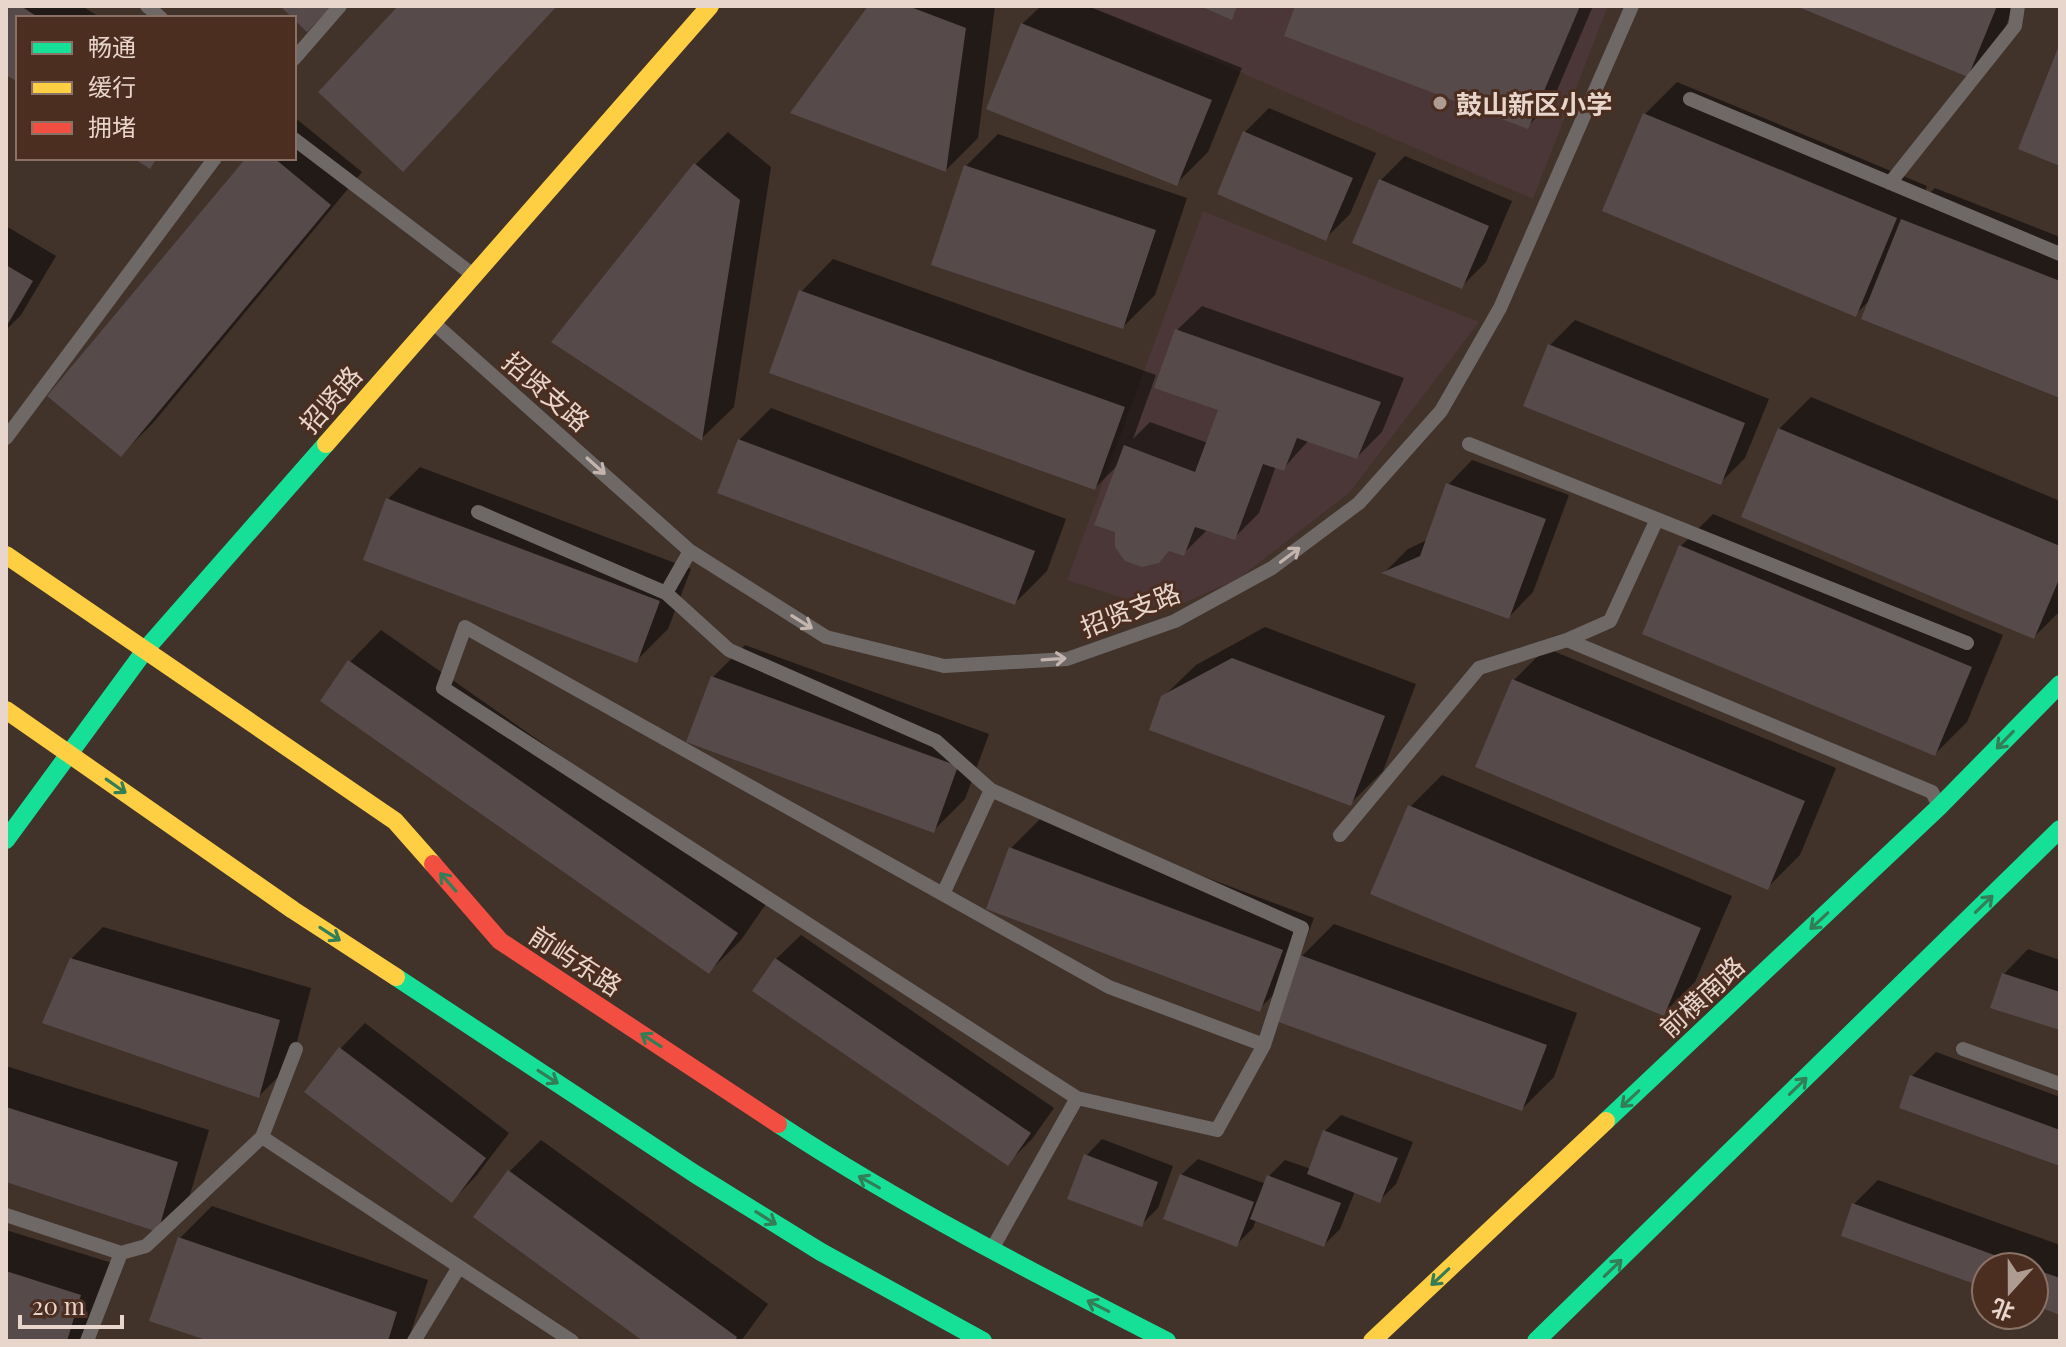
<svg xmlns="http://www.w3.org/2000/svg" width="2066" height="1347" font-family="'Playfair Display','Noto Sans SC',serif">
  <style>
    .education { fill: #4b3737 }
    .shadow { fill: #0007 }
    .building { fill: #574a4b }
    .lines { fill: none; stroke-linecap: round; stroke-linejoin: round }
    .lane { stroke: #6e6866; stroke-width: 14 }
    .fast { stroke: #16e098; stroke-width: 18 }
    .slow { stroke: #ffcf43; stroke-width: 18 }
    .jam { stroke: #f24e42; stroke-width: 18 }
    .oneway { stroke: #c3b4ad }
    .oneway2 { stroke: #337e56 }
    .poi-dot { fill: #ae9c93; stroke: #4b2e20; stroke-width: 3 }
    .labels { text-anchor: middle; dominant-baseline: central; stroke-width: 6; stroke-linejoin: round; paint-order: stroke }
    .poi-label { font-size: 26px; font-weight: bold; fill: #e8d5cc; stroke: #4b2e20; text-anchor: start }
    .street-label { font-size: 26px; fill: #e8d5cc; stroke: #4b2e20 }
  </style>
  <rect width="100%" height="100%" fill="#41322a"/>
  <path class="education" d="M1087,6H1608L1533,199Z
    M1203,211L1479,322L1350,492L1238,579L1181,604L1147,606L1067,580Z"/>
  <path class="shadow" d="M13,6H82L101,18H18V80L6,72V16Z
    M871,6H995L978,138L946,170Z
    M1041,6H1088L1242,68L1208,152L1176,184L1022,24Z
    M1297,6H1593L1552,102L1527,127Z
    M1801,6H2014L1999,43L1967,75Z
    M1677,82L1927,186L1921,202L1935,188L2060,237V396L1872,298L1856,314L1645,114Z
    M1269,108L1376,153L1350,214L1326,238L1245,132Z
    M294,117L362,172L153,423L121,455L248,158H294Z
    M728,132L771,167L734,407L702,438L554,342L696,164Z
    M998,134L1187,198L1155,295L1123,327L966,166Z
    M1405,156L1512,201L1486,262L1461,287L1380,181Z
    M6,226L56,256L21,315L6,330Z
    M833,259L1156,375L1133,439L1150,422L1208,443L1220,409L1177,330L1202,306L1404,378L1382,432L1357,457L1309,440L1283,469L1276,466L1259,513L1234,538L1208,529L1183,554L1119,464L1095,488L801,292Z
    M1575,320L1769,399L1745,458L1720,483L1526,405L1550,345Z
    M1811,397L2060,501V611L2034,637L1779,429Z
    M771,408L1066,519L1047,571L1015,603L739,440Z
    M1472,460L1569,495L1533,592L1509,617L1385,572L1408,549L1427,540L1448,485Z
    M420,467L691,569L668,629L636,661L388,499Z
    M1713,514L2003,635L1967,722L1935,754L1681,546Z
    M1265,627L1416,684L1383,771L1351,803L1163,697L1196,665Z
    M381,630L768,901L741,940L709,972L350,662Z
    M745,645L989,734L965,799L933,831L713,677Z
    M1546,648L1836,768L1800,855L1768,887L1514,680Z
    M1442,775L1732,896L1695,982L1663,1014L1410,807Z
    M1043,816L1314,918L1298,960L1334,924L1577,1013L1554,1077L1522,1109L1296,973L1259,1009L1011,848Z
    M103,927L311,988L291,1064L259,1096L71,959Z
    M801,935L1054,1108L1032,1139L1008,1163L776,959Z
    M2028,949L2060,960V1028L2004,974Z
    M365,1023L509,1133L476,1176L452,1201L307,1092L341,1048Z
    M1936,1052L2060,1097V1164L1912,1076Z
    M6,1066L209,1130L189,1198L157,1230L6,1180Z
    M1341,1115L1413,1142L1396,1184L1380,1200L1355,1191L1340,1229L1324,1245L1256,1220L1253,1228L1237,1244L1181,1175L1198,1159L1266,1184L1269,1176L1285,1160L1311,1169L1325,1131Z
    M1102,1139L1173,1166L1158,1208L1141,1225L1086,1156Z
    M541,1140L768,1304L741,1341H647L509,1172Z
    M1878,1180L2060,1245V1313L2034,1303V1267H1986V1286L1854,1204Z
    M212,1206L428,1280L408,1341H216L180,1238Z
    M6,1230L112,1263L82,1341H6Z"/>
  <path class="building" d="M10,6H21L39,18H18V82L6,75V12Z
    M280,6H332L307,32Z
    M398,6H557L403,172L318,92Z
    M868,6H908L966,28L946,172L790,113Z
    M1200,6H1237L1232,20Z
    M1295,6H1580L1528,129L1284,36Z
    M1796,6H1997L1968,77Z
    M1021,23L1212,100L1177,186L986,109Z
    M2060,43V166L2018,149Z
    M1643,113L1897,218L1856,317L1602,211Z
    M1243,131L1353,178L1326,241L1217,194Z
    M133,158H157L150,169Z
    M246,158H274L331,205L121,457L47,396Z
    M694,163L740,200L702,441L551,342Z
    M964,165L1156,230L1123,329L931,265Z
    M1379,179L1489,226L1462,289L1352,243Z
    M1901,219L2060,281V398L1861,319Z
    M6,265L33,281L6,327Z
    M799,290L1125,407L1095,490L769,373Z
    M1175,329L1381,402L1357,459L1297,438L1284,471L1263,464L1235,540L1195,527L1184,556L1169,551L1159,563L1142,567L1125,561L1115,547V532L1094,525L1124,445L1195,472L1218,410L1154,388Z
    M1548,344L1745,423L1721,485L1523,406Z
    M1778,428L2060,546V577L2034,639L1741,517Z
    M738,439L1035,551L1015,605L717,493Z
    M1446,483L1546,519L1509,619L1381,573L1420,556Z
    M386,498L660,601L637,663L363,560Z
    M1679,545L1972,667L1935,756L1642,634Z
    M1232,658L1385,716L1351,806L1149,730L1161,696Z
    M348,660L738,933L709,974L320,701Z
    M711,676L958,766L934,833L686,742Z
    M1512,679L1805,801L1768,890L1475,767Z
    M1408,805L1701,928L1664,1016L1370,894Z
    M1009,847L1283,950L1260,1012L986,909Z
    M1300,955L1547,1045L1522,1111L1276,1021Z
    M70,958L280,1020L259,1098L42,1023Z
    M775,958L1031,1133L1008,1166L752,991Z
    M2002,973L2060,992V1030L1990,1008Z
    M339,1047L486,1158L452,1203L304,1092Z
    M1910,1075L2060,1130V1166L1899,1108Z
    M6,1107L178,1162L158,1232L6,1182Z
    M1323,1130L1398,1158L1380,1203L1307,1174Z
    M1084,1154L1158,1182L1142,1227L1067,1199Z
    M508,1170L737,1337L735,1341H643L473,1217Z
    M1180,1174L1254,1202L1237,1247L1163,1219Z
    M1267,1175L1341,1203L1324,1247L1250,1219Z
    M1852,1203L2027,1267H1986V1288L1841,1236Z
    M178,1237L397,1312L388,1341H209L149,1321Z
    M2034,1269L2060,1278V1315L2034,1305Z
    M6,1271L81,1295L67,1341H6Z"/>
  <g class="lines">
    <path class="lane" d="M147,6L161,18
      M294,59L340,6
      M1690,99L2060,254
      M294,139L472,274
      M1890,183L2015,26L2018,6
      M436,325L690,551L826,637L944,666L1067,659L1175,621L1272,568L1359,503L1441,411L1500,308L1632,6
      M6,438L215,158
      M1469,444L1967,643
      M478,512L666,593L729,650L936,741L991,790
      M666,593L690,551
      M1567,640L1610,621L1657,519
      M1340,835L1479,668L1567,640L1932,792L1937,802
      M943,894L991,790L1302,928L1264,1045
      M1963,1049L2060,1084
      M262,1137L572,1341
      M6,1215L121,1253L87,1341
      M992,1249L1077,1098L443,688L465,627L1109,987L1264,1045L1217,1130L1077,1098
      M121,1253L146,1246L262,1137L296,1049
      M414,1341L459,1267"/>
    <path class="fast" d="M6,840L146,649L326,444
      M396,977L695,1174L821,1252L983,1341
      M1606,1121L1939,807L2060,684
      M778,1124C903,1206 1034,1273 1167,1341
      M1536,1341L2060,829"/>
    <path class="slow" d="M326,444L710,6
      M6,555L395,821L433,864
      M6,710L293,910L396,977
      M1372,1341L1606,1121"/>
    <path class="jam" d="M433,864L500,941L778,1124"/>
  </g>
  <defs><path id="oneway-shaft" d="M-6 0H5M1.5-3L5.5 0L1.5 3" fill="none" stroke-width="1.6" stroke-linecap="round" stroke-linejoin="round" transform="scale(2)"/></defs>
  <g class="oneway">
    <use href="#oneway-shaft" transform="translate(596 466) rotate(42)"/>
    <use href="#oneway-shaft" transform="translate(1290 555) rotate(-37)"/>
    <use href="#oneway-shaft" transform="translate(802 622) rotate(32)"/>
    <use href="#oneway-shaft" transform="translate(1054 659) rotate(-4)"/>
  </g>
  <g class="oneway2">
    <use href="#oneway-shaft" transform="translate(2005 740) rotate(134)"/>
    <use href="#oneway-shaft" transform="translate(116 786) rotate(35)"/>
    <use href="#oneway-shaft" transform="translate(448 882) rotate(-131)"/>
    <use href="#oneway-shaft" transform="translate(1984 904) rotate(-44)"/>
    <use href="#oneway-shaft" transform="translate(1819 921) rotate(137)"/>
    <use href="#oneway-shaft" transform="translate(330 934) rotate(33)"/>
    <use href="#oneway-shaft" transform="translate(651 1040) rotate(-147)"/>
    <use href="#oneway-shaft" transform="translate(548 1077) rotate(33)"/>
    <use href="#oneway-shaft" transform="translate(1798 1086) rotate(-44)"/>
    <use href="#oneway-shaft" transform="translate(1630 1099) rotate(137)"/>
    <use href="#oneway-shaft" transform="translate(869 1182) rotate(-151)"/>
    <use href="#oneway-shaft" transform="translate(766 1218) rotate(32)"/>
    <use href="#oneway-shaft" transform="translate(1613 1268) rotate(-44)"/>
    <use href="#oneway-shaft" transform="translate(1440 1277) rotate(137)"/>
    <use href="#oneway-shaft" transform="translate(1098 1306) rotate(-153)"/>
  </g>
  <circle class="poi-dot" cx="1440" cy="103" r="8"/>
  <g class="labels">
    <g class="poi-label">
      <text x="1456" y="103">鼓山新区小学</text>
    </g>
    <g class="street-label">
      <text transform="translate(547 391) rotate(41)">招贤支路</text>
      <text transform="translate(330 399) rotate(-49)">招贤路</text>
      <text transform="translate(1130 609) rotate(-21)">招贤支路</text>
      <text transform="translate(576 960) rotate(33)">前屿东路</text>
      <text transform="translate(1701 996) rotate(-43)">前横南路</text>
    </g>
  </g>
  <rect width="2066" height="1347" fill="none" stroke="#e8d5cc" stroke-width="16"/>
  <rect x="16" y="16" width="280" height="144" fill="#4b2e20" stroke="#8a7165" stroke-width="2"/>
  <rect x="32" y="42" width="40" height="12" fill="#16e098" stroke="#8a7165" stroke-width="2"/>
  <text x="88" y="56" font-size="24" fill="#e8d5cc">畅通</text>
  <rect x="32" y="82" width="40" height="12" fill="#ffcf43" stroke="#8a7165" stroke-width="2"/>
  <text x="88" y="96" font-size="24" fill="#e8d5cc">缓行</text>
  <rect x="32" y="122" width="40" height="12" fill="#f24e42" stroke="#8a7165" stroke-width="2"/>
  <text x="88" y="136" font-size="24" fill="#e8d5cc">拥堵</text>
  <g transform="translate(2010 1291) rotate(201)"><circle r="38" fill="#4b2e20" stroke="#8a7165" stroke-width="2"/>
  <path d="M0-6L14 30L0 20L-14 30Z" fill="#ae9c93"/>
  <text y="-12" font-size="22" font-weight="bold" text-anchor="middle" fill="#e8d5cc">北</text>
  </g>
  <path d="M20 1315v12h102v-12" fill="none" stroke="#e8d5cc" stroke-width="4"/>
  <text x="32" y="1315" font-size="24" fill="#e8d5cc" stroke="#4b2e20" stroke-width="6" paint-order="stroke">20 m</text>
</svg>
